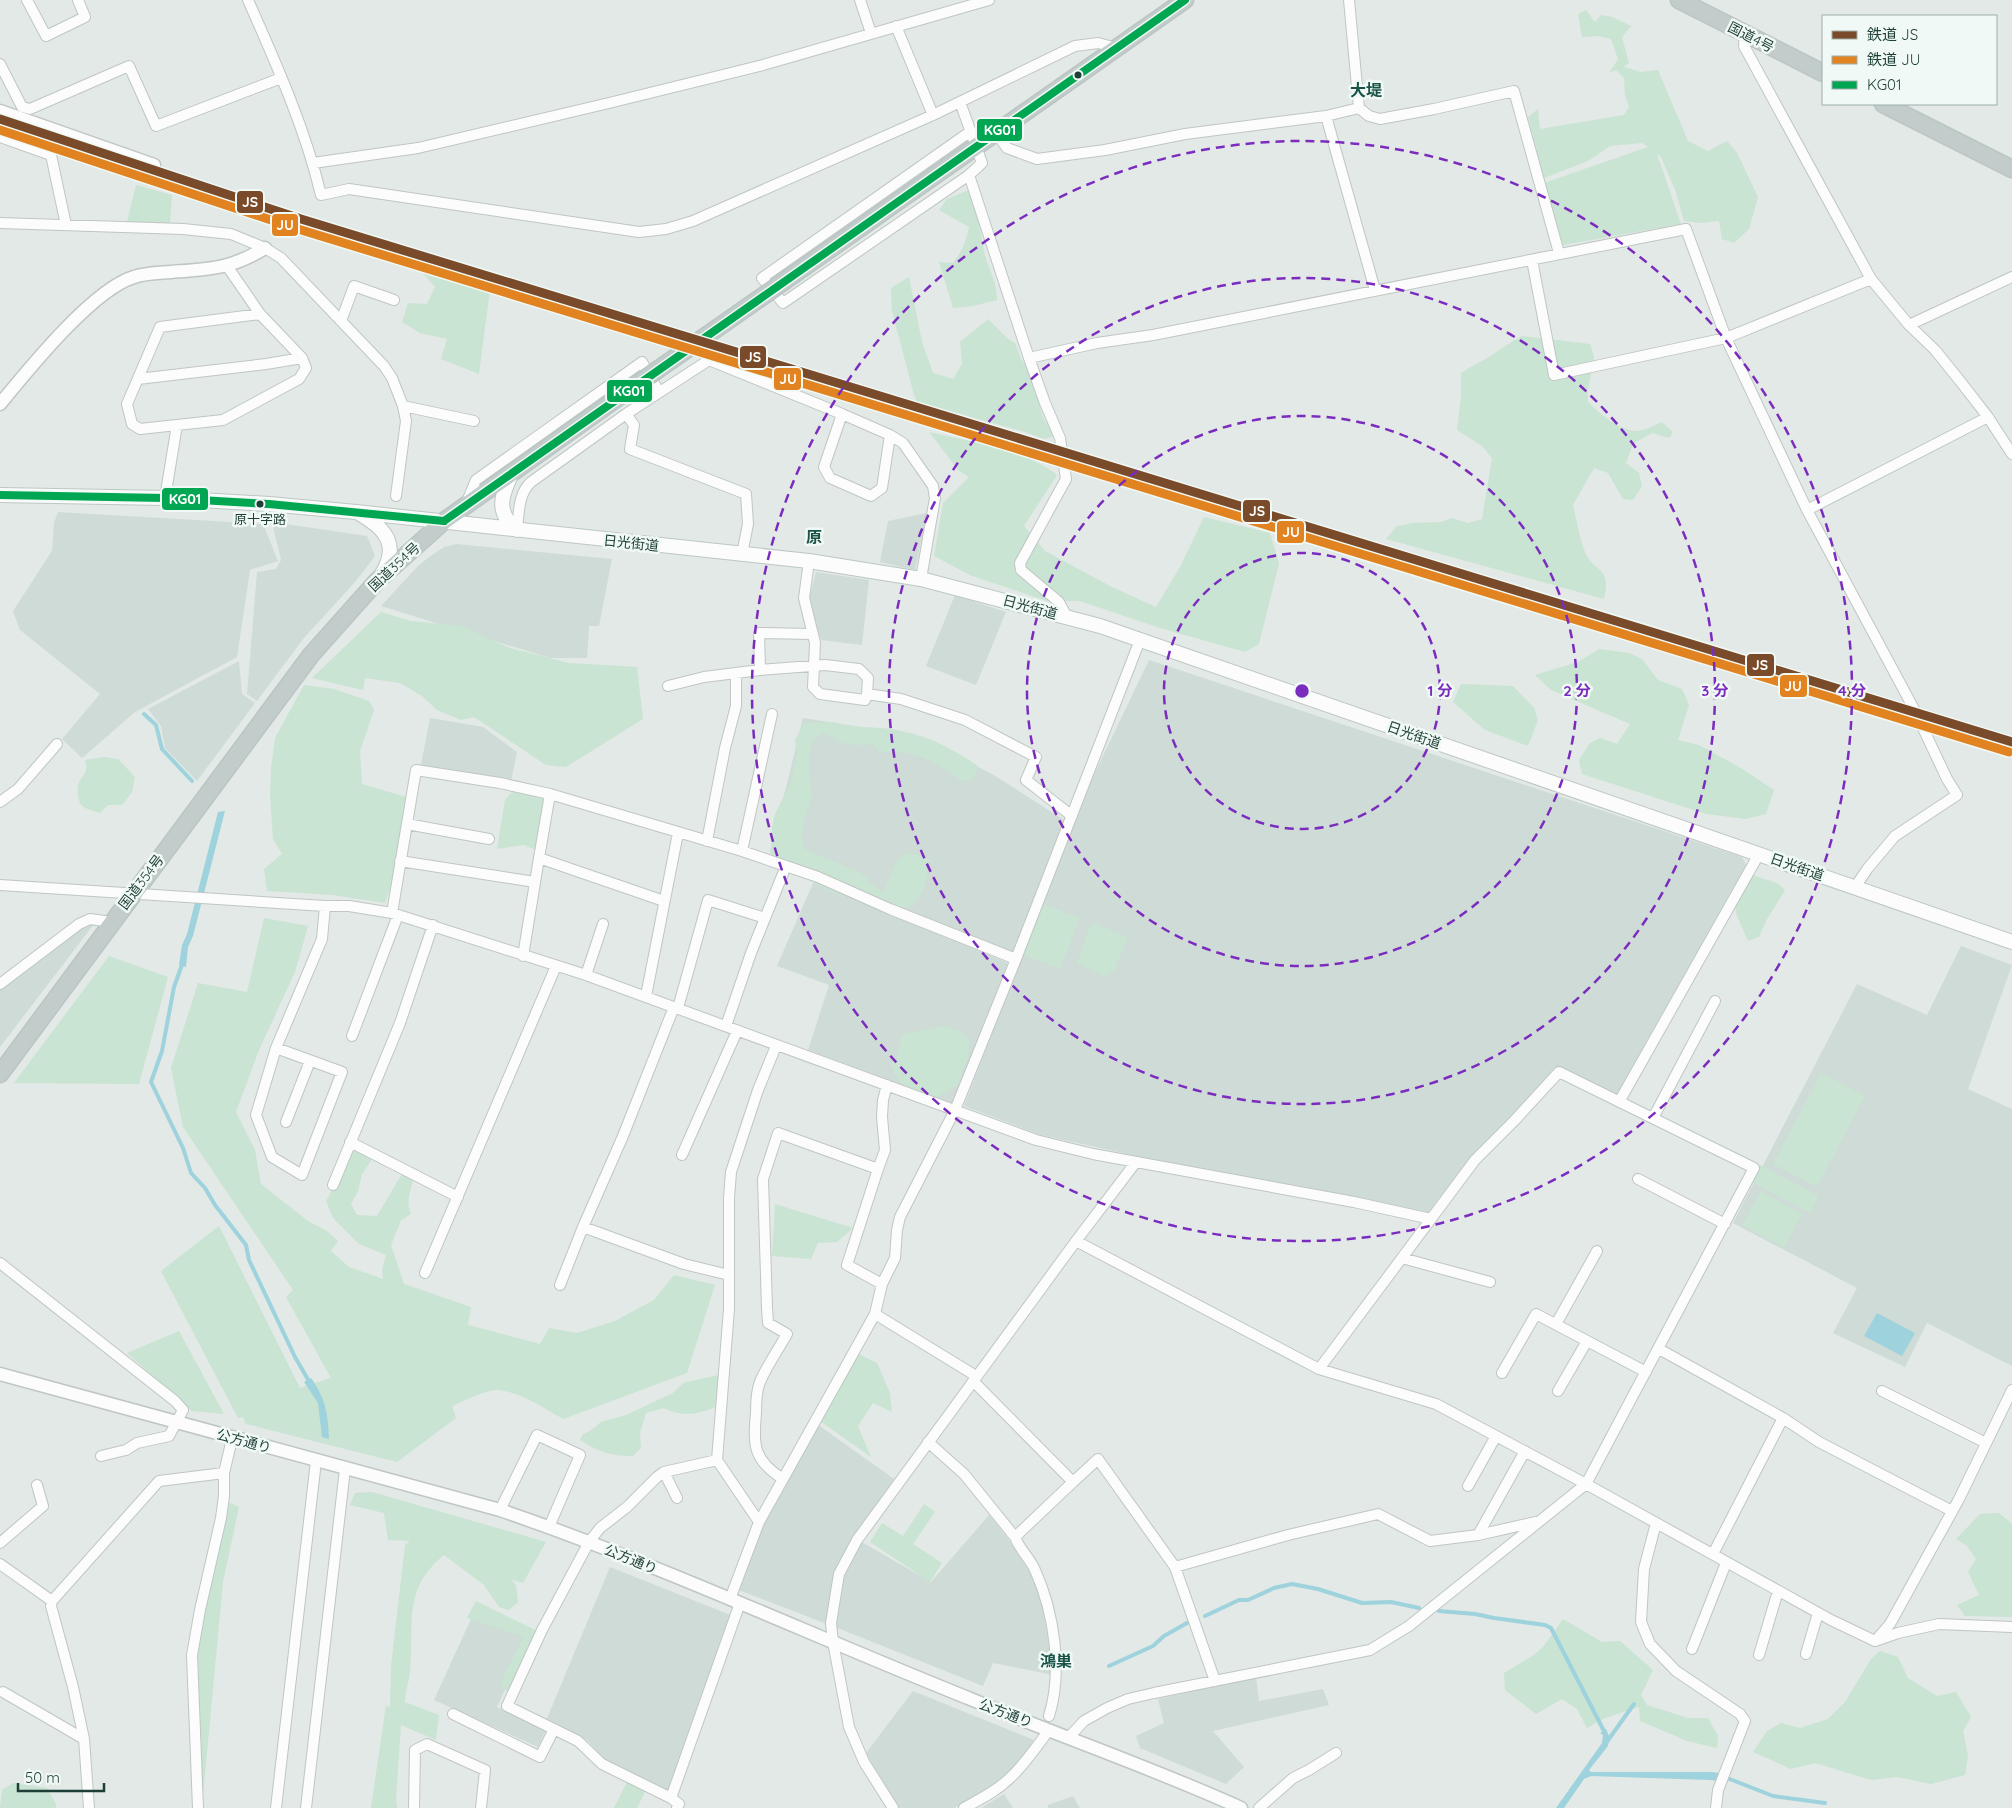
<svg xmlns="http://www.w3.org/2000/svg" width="2012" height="1808" font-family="Quicksand,'Noto Sans JP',sans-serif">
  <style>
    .built { fill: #cfdbd6 }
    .green { fill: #c9e4d2 }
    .water { fill: #9ed2dc }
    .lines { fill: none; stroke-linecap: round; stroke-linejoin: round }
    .stream { stroke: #9ed2dc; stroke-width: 4 }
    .minor-casing { stroke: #bfc6c3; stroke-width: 12 }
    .tertiary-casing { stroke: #bfc6c3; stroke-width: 15 }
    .secondary-casing { stroke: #bdc7c3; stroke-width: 16 }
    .trunk-casing { stroke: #bbc5c3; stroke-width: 19 }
    .minor { stroke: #fbfcfb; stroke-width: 10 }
    .tertiary { stroke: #fbfcfb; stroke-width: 12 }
    .secondary { stroke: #fbfcfb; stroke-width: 14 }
    .trunk { stroke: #c2ccca; stroke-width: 16 }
    .trunk-bridge-casing { stroke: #bbc5c3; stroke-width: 19; stroke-linecap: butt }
    .trunk-bridge { stroke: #c2ccca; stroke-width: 16 }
    .bus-1-casing { stroke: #f0f9f5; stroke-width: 11 }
    .bus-1 { stroke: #00a651; stroke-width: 8 }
    .rail-1-casing { stroke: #f0f9f5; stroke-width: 12 }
    .rail-2-casing { stroke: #f0f9f5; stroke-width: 12 }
    .rail-1 { stroke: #7a4b2a; stroke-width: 9 }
    .rail-2 { stroke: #e08320; stroke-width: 9 }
    .ring { fill: none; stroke: #7b2cbf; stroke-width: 2.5; stroke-dasharray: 9 6 }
    .bus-dot { fill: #1e3e37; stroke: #f0f9f5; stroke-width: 2 }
    .labels { text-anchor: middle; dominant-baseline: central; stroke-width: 5; stroke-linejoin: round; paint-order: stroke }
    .bus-label { font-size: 13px; fill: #1e3e37; stroke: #f0f9f5 }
    .street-label { font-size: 14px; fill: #1e3e37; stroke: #f0f9f5 }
    .quarter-label { font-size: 16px; font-weight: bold; fill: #185346; stroke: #f0f9f5 }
    .centre { fill: #7b2cbf; stroke: #f0f9f5; stroke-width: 2.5 }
    .ring-label { font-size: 15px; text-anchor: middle; font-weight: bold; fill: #7b2cbf; stroke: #f0f9f5; stroke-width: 5; stroke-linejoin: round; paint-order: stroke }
    .line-badge { stroke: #f0f9f5; stroke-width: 2 }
    .badge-label { font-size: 14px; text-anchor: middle; font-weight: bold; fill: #fff }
  </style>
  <rect width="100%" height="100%" fill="#e2e9e6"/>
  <path class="built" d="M58,512L263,524L278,561L250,570L237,657L135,712L82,758L62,739L100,694L20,630L13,611L52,551L54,523Z
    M927,513L915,570L880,562L888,521Z
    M272,522L367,536L375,556L356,581L303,639L257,701L247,694L257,572L276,569L281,560Z
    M456,544L612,559L599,626H589L587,658H550L381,606L419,565L432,555L444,547Z
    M816,572L869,580L862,645L821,640L809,600Z
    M955,595L1006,612L976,685L926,666Z
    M1149,660L1742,857L1746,865L1615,1097L1558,1069L1518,1114L1468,1160L1428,1213L1323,1194L1164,1162L1041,1135L964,1106L1082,800Z
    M239,661L242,694L255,703L197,781L165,748L161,726L148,709Z
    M430,718L483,727L517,752L511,781L421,765Z
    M803,718L923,737L997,777L1064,820L1013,954L770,853Z
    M814,881L1008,963L952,1103L808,1050L829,985L777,966Z
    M94,924L0,1047V986L81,926Z
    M1961,946L2012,965L1968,1089L2012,1109V1366L1927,1323L1905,1367L1833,1333L1857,1288L1733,1223L1857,984L1927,1015Z
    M817,1424L894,1479L854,1536L827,1624L736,1589L761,1524Z
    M989,1515L1008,1539L1030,1572L1041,1600L1045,1620L1053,1675L993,1663L983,1686L835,1627L842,1575L860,1541L931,1582Z
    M610,1567L733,1616L669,1793L606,1761L587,1740L546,1721Z
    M476,1608L531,1633L497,1707L546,1730L538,1747L434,1700Z
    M1256,1677L1259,1701L1323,1689L1329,1705L1213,1731L1244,1767L1226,1784L1140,1748L1136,1736L1164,1723L1158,1699Z
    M913,1691L1034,1740L1019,1763L985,1792L954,1808H899L866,1753Z
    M1004,1794L1013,1808H981Z
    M1073,1796L1080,1808H1048V1805Z"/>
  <path class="green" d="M1586,10L1595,22L1601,15L1612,17L1631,26L1622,37L1629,63L1624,67L1641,72L1658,70L1688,141L1708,151L1727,141L1737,153L1758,197L1749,229L1734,243L1722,239L1719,221L1700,223L1684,221L1676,192L1661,157L1657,154L1681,224L1563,245L1544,183L1648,147L1642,143L1610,146L1588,161L1544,178L1528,117L1538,109L1540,129L1624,115L1629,107L1625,95L1624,78L1616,70L1609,73L1618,59L1611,39L1598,36L1582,37L1578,14Z
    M136,185L172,195L170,224L127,222Z
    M969,190C977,210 980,230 984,251C988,270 997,279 997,300L973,306L953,308L939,262L953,263C962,251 966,242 969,227L939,210L947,199Z
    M422,272L490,289L479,374L441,359L447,339L420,333L402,322L408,303L427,304L435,287Z
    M909,277L922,342L933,373L953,379L962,364L960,342L988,319L1008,339L1015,343L1021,359L1028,369L1033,382L1043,418L1055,436L1044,439L1022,431L917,402L914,395L892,311L891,288Z
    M1522,336L1590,344L1594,357L1588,390V402C1600,414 1619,430 1636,431C1644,431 1655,425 1662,422L1673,432L1669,438L1652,433L1633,444L1626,463L1639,473L1642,486L1633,500L1623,499L1608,473L1594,468L1573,505C1577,521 1579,537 1585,552C1594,574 1612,565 1604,599L1386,539L1397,526L1413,523L1441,522L1452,518L1468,523L1482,519L1492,458L1482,446L1457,430L1461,396V373C1471,366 1482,362 1492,355C1502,348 1511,342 1522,336Z
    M929,432C967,441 1026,450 1057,475L1024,526L1045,551L1112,587L1156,607L1180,567L1204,517L1270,533L1279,563L1259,644L1245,652L1160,628L1080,601H1047L972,576L934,556L943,503L969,477L959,471Z
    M381,612L411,621L462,626L510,648L569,663L637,667L643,719L566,767L546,765L474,717L461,720L437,710L422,696L400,683L365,678L363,690L312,678Z
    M1599,649L1629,653L1642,659L1658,680L1682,689L1689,705L1678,740L1699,745L1741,768L1774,790L1766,814L1746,819L1706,814L1582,774L1579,760L1590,743L1600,738L1617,744L1630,724L1551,690L1535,675L1578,662Z
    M1461,684L1513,686L1534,708L1538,720L1528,746L1485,730L1453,702Z
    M304,685L334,689L369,701L374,710L360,751L362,784L406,797L393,880L385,903L333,895L267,891L264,869L282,854L273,839L270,796L271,768L275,738Z
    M833,722C852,727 871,727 891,729C925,734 950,747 978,766L976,775L971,780H960C939,763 908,747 880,753L873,744C864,745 849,746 841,742C835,739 829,735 823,733C819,736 813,740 812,744C807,757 808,781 813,793C807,811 799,831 804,849L859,872L867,877V881L883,892L895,864L905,853L919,855L929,860C928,879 925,894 911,907L877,908L853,898L831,892L806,878L782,859L770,853L772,840V827L775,814L790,784L797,755L795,740L804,723Z
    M104,757L118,759L135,777L132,792L122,805H108L100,813C95,811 89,810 85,808C78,805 77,792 78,786C80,775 90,774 85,760Z
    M512,792L545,798L536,850L524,845L497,849L505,800Z
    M1752,875L1777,883L1785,890L1766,921L1759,937L1748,941L1737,916L1735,906Z
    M1043,904L1080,918L1060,969L1024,955Z
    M264,918L308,926L295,972L259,1050L236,1112L255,1150L261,1184L308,1221L327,1231L338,1241L331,1251L349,1267L383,1279L382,1270L386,1255L359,1244L333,1218L326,1201L355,1148L372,1159L362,1174L358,1191L351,1204L357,1215L377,1216L406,1167L413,1179C411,1193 405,1201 411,1214L401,1220L391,1245L404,1284L471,1307L468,1325L540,1344L549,1328L577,1333L615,1321L654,1300L674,1275L715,1285L687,1373L563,1419C544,1408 522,1393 499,1390C488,1389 463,1401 452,1406L456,1418L397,1462L246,1424L243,1417L238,1418L161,1271L219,1226L300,1388L331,1378L286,1297L293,1290L183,1127L171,1068L198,983L247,992Z
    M1095,923L1128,938L1114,971L1103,976L1077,963L1089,928Z
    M109,956L168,977L139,1084L14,1083Z
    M944,1026L962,1032L970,1041L968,1059L957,1086L937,1097L916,1091L900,1083L890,1064L897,1057L902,1034Z
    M1821,1073L1865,1096L1817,1187L1773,1164Z
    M1760,1165L1819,1196L1810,1213L1752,1182Z
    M1761,1191L1802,1214L1784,1248L1742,1225Z
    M775,1204L853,1228L837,1242L818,1243L811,1259L772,1256Z
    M179,1331L224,1414L192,1411L127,1353Z
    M857,1353L877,1363L890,1393L892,1412L873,1403L858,1426L871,1457L820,1421Z
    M718,1375V1391L715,1407C696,1415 682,1417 664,1408L646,1413L640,1433L641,1448L633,1456C610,1456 599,1452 580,1440L583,1434L590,1431L601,1422L626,1415L673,1393L683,1383Z
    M372,1492L546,1542L523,1583L511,1579L516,1585L518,1602L509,1610L499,1607L484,1585L444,1555C401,1590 415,1625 410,1672C409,1682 405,1692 405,1702L439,1715L436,1740L401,1725L396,1798L397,1808H371L386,1705L390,1708L391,1666L405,1545L410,1541L388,1540L384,1513L350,1505L355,1493Z
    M228,1502L239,1507L223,1582L203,1795L195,1657Z
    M924,1504L935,1512L913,1544L942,1563L930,1582L870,1542L882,1523L903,1536Z
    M1999,1513L2012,1524V1617L1965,1616L1957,1605L1979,1595L1968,1572L1976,1559L1967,1546L1956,1539L1980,1514Z
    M476,1601L537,1631L508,1693L500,1684L523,1637L467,1618Z
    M1563,1619L1602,1642L1620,1641L1653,1670L1641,1695L1647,1705L1688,1718H1708L1718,1736L1717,1748L1687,1741L1640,1721L1639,1707L1605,1718L1587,1728L1577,1709L1562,1699L1536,1714L1505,1690L1504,1673L1534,1655L1543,1647Z
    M1880,1651L1898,1657L1908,1678L1937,1696L1956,1692L1971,1717L1963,1731L1968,1756L1965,1775L1931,1784L1897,1777L1871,1780L1815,1763L1791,1769L1753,1752L1767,1731L1781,1723L1800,1728L1828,1719L1845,1702L1871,1659Z
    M627,1782L646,1790L637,1808H614Z
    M13,1783L47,1788L56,1804V1808H0L2,1790Z"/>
  <path class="water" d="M225,811L193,936L188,947L186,967L179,965L182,945L187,934L218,812Z
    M1877,1313L1915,1333L1902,1356L1864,1336Z
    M311,1378C326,1399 328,1414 329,1439L322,1437L318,1403L304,1382Z
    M1606,1729L1609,1736L1608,1746L1589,1770L1591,1772H1711L1728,1774L1727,1782L1710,1780L1591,1776L1584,1779L1564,1808H1556L1602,1743L1603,1735L1600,1733Z"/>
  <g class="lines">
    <path class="stream" d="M144,714L156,725L162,749L192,781
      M183,962L174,987L162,1051L151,1082L183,1148L191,1173L205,1188L215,1205L246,1245L249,1260L295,1357L310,1383
      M1439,1611L1475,1614L1494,1618L1545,1625L1551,1628L1605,1733
      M1205,1616L1239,1600H1248L1274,1588L1292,1584L1318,1589L1362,1603L1391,1602L1419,1608
      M1109,1666L1153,1646L1164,1636L1187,1623
      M1606,1743L1634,1704
      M1727,1778L1773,1796L1825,1803"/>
    <defs>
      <path id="minor" d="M27,0L46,36L85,17L78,0
        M248,0C276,63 305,128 321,195L349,189L639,232L666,229L693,221L933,115L1075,46L1098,43L1117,48
        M860,0L871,33
        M1349,0L1359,108L1369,116L1380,119L1434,109L1514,91L1559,253
        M896,26L933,115
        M1745,34L1744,46L1871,279L1909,325L1935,350L1960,381L1988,417L2012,454
        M0,64L22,107L30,109L129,66L156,126L281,78
        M960,102L982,163L969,175L1029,358L1045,403L1060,438L1066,479L1020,563L1021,570L1059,602L1067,617
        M1326,116L1375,290
        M996,133L1007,148L1037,159L1105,150L1185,134L1326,116L1359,108
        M0,137L51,155L66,225
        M313,163L418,148L609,103L763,65L989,0
        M969,175L783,303L762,278L971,131
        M0,223L183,229L231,234L265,248L281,258L384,366L392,378L403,406L406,421L396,496
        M1532,260L1554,375L1726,338L1871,279
        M227,266L260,314L302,358L306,368L299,379L223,420L140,429L132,424L127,404L160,327L260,314
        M341,321L354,286L394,300
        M1909,325L2012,277
        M1029,358L1097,343L1153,335L1686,229L1726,338L1807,510L1914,709L1947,779L1957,795L1895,836L1868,868L1855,887
        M138,379L266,364L302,358
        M403,406L474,421
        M626,414L634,425L630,449L746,494L748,524L742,554
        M890,435L842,414L824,467L830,478L871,496L882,488L890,435L903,443L933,486L935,498L921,579
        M165,498L177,425
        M466,504L476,480L642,362L659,392
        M1807,510L1988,417
        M517,530C519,513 518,494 531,482L626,414L709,360L842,414
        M760,670L759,633L812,634
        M668,686L704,677L760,670L825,665L859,669L868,678L867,694L865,700L820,694L813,687L815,643L804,598L809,561
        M867,694L901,699L965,720L1036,757L1026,780L1072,816
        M550,794L539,858L664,901
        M0,802L18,789L57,744
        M407,824L489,839
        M707,841L725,748L736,706V674
        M742,851L772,714
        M400,861L535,882
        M0,885L325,906H349L392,913L586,975L1036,1140L1093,1154L1354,1202L1431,1219L1475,1160L1515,1120L1559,1072L1754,1168L1586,1484L1409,1626L1370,1650L1154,1693L1128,1699L1107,1708L1084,1721L1069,1737
        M392,913L416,770L500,783L550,794L742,851L818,877L890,909L1016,959
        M523,956L539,858
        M586,975L603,924
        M0,984L79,924L90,919L111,922
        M646,996L678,833
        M674,1007L623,1136L583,1227L684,1264L729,1275
        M678,1008L708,900L765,918
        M726,1026L751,953L786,866
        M352,1036L398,915
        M276,1048L342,1072L302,1175L272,1157L256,1115L276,1048L322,939L325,906
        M1619,1102L1759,854
        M1653,1118L1715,1001
        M286,1122L310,1061
        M350,1142L458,1197
        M682,1155L737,1031
        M878,1169L885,1150L882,1117L883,1100L887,1085
        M1638,1179L1725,1224
        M333,1185L400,1023L433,925
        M1076,1241L1319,1369L1436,1404L1586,1484L1831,1620L1875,1641L1898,1633L1939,1624L2012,1627
        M1402,1258L1490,1282
        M0,1263L175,1401L183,1410L169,1436L137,1443L126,1450L101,1456
        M425,1273L556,966
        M560,1285L583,1227
        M875,1314L976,1376
        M1556,1324L1597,1251
        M1659,1349L1783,1418L1713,1554
        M1319,1369L1431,1219
        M1502,1373L1536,1314L1646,1372
        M1558,1391L1587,1341
        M1882,1391L1986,1443
        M1783,1418L1819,1442L1952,1511
        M928,1442L964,1474L1015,1537L1073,1482L973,1381
        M1525,1451L1478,1535L1536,1522
        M664,1472L677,1498
        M783,1479C753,1460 753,1445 756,1413C756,1403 756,1391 760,1382C767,1365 778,1350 787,1334L768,1323L767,1308L763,1179L778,1133L878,1169L847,1265L882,1284
        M1073,1482L1098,1459L1175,1567L1215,1681
        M1468,1486L1496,1436
        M500,1510L537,1435L580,1455L549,1527
        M759,1522L717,1460L729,1309V1198L731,1172L758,1090L776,1046
        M1656,1523L1644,1569L1641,1622L1650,1644L1676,1671L1740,1714L1745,1721L1718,1790L1716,1808
        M1015,1537C1019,1549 1030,1558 1035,1570C1054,1612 1063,1671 1049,1716
        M0,1543L43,1506L37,1485
        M0,1564L52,1601
        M1175,1567L1288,1535L1378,1514L1430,1541L1478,1535
        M730,1599L759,1522L875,1314L882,1284L895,1258L897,1230L900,1217L955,1110L1016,959L1140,640
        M1876,1640L1890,1624L1959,1499L2012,1390
        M1692,1649L1726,1563
        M1806,1654L1818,1613
        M1759,1655L1778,1591
        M3,1692L84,1739
        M453,1714L540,1757L554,1729
        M671,1798L602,1764L578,1741L507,1706L542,1630L589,1542L600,1528L627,1507L657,1477L664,1472L717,1460
        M89,1808L84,1739L73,1687L51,1606L52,1601L159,1481L224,1473
        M198,1808L192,1655L200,1610L221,1518L224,1496V1473L232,1439
        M276,1808L316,1461
        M306,1808L345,1469
        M414,1808L415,1750L427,1744L485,1770L481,1808
        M677,1808L679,1804L671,1798L740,1603
        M893,1808L864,1762L849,1727L833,1642L831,1623L839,1574L857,1540L1076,1241L1136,1162
        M964,1808C980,1799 997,1791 1010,1778C1025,1764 1037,1746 1049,1730
        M1259,1808L1293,1778L1309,1770L1336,1753"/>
      <path id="tertiary" d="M0,111L154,165
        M0,404C28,370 93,289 134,277C145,273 159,273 171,272C210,269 231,269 265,248
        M0,1374L500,1510C661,1565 815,1637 973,1700C1062,1737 1153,1768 1241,1808"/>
      <path id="secondary" d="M513,471C502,494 494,512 517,530
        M0,495L165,498L269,504L356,512L809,561L921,579L1100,626L2012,942
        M360,514C387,529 399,546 382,574"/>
      <path id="trunk" d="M1679,0L1823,73
        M1883,104L2012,169
        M786,280L1185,0
        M0,1074L311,655L377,581L444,521L623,394"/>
    </defs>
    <use href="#minor" class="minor-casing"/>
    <use href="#tertiary" class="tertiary-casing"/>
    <use href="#secondary" class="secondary-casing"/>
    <use href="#trunk" class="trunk-casing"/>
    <use href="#minor" class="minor"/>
    <use href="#tertiary" class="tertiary"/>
    <use href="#secondary" class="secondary"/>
    <use href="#trunk" class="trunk"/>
    <defs>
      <path id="trunk-bridge" d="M623,394L786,280"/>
    </defs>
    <use href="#trunk-bridge" class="trunk-bridge-casing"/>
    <use href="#trunk-bridge" class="trunk-bridge"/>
    <defs>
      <path id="bus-1" d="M0,495L165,498L269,504L444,521
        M444,521L1185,0"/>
    </defs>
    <use href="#bus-1" class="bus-1-casing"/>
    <use href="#bus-1" class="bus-1"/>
    <defs>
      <path id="rail-1" d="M0,119L301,219L2012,742"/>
      <path id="rail-2" d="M0,130L298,229L2009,752"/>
    </defs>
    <use href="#rail-1" class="rail-1-casing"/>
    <use href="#rail-2" class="rail-2-casing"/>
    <use href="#rail-1" class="rail-1"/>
    <use href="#rail-2" class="rail-2"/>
  </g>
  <g class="ring">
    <circle cx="1302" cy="691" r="138"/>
    <circle cx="1302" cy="691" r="275"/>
    <circle cx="1302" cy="691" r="413"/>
    <circle cx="1302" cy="691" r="550"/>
  </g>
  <g class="bus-dot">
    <circle cx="1078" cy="75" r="4.5"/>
    <circle cx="260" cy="504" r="4.5"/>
  </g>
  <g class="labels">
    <g class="bus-label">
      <text x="260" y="519">原十字路</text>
    </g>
    <g class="street-label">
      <text transform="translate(1751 37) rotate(27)">国道4号</text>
      <text transform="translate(631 543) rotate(6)">日光街道</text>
      <text transform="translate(394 567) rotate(-43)">国道354号</text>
      <text transform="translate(1030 607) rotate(15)">日光街道</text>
      <text transform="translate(1414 735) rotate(19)">日光街道</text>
      <text transform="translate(1797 867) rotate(19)">日光街道</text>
      <text transform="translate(141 882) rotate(-53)">国道354号</text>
      <text transform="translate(244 1441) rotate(15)">公方通り</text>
      <text transform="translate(631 1559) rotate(22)">公方通り</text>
      <text transform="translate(1006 1713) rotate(21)">公方通り</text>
    </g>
    <g class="quarter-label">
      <text x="1366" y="90">大堤</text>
      <text x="814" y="537">原</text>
      <text x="1056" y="1661">鴻巣</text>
    </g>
  </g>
  <circle cx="1302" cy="691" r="8" class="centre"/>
  <g class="ring-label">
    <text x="1440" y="696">1 分</text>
    <text x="1577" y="696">2 分</text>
    <text x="1715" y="696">3 分</text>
    <text x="1852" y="696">4 分</text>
  </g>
  <g class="line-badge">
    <rect x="976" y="118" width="47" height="24" rx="5" fill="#00a651"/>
    <rect x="236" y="190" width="28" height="24" rx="5" fill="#7a4b2a"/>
    <rect x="271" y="213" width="28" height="24" rx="5" fill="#e08320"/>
    <rect x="739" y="345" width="28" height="24" rx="5" fill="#7a4b2a"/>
    <rect x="773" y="367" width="29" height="24" rx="5" fill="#e08320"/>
    <rect x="606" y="379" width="47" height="24" rx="5" fill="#00a651"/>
    <rect x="161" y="487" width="48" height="24" rx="5" fill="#00a651"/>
    <rect x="1242" y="499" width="29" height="24" rx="5" fill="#7a4b2a"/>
    <rect x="1276" y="520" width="29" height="24" rx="5" fill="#e08320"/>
    <rect x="1746" y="653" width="29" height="24" rx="5" fill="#7a4b2a"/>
    <rect x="1779" y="674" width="29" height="24" rx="5" fill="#e08320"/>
  </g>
  <g class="badge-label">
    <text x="1000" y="135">KG01</text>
    <text x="250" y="207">JS</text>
    <text x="285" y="230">JU</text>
    <text x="753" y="362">JS</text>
    <text x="788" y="384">JU</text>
    <text x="629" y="396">KG01</text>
    <text x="185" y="504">KG01</text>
    <text x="1257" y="516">JS</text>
    <text x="1291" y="537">JU</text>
    <text x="1760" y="670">JS</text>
    <text x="1793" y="691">JU</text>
  </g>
  <rect x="1822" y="15" width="175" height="90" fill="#f0f9f5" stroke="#9caea9"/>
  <rect x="1832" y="31" width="25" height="8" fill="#7a4b2a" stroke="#9caea9"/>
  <text x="1867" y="40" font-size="15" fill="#1e3e37">鉄道 JS</text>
  <rect x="1832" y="56" width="25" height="8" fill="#e08320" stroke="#9caea9"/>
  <text x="1867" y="65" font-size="15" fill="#1e3e37">鉄道 JU</text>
  <rect x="1832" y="81" width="25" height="8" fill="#00a651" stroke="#9caea9"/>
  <text x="1867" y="90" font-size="15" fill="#1e3e37">KG01</text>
  <path d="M18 1783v8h86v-8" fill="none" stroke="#1e3e37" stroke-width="2.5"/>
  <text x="25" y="1783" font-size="15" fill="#1e3e37" stroke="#f0f9f5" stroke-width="4" paint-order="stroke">50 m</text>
</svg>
